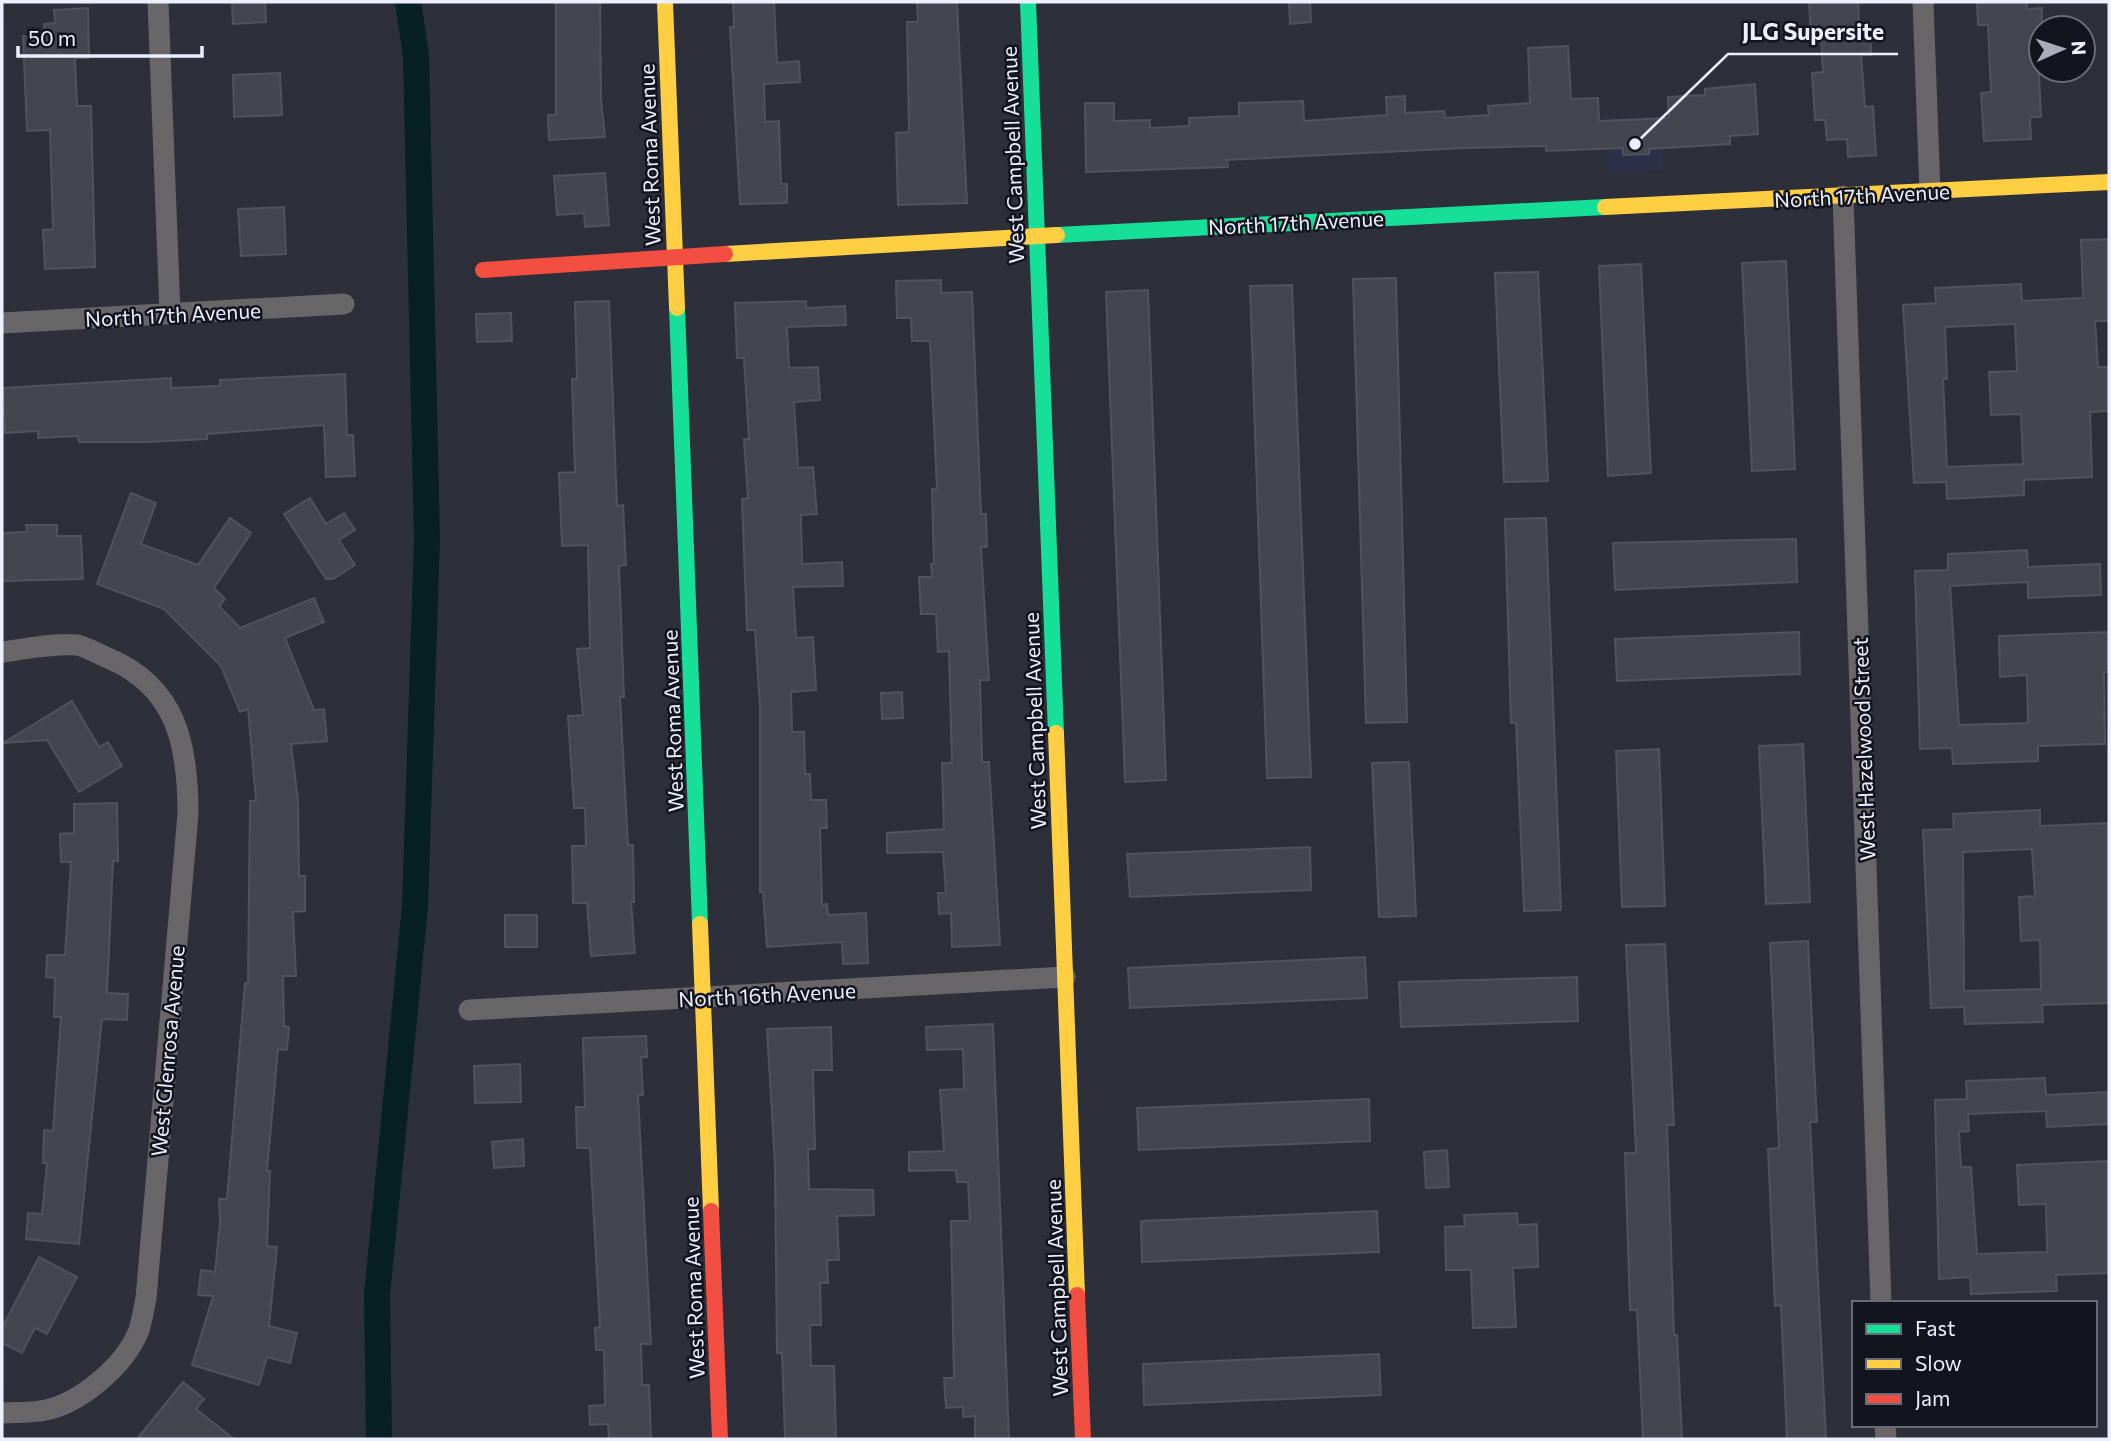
<svg xmlns="http://www.w3.org/2000/svg" width="2111" height="1441" font-family="Commissioner,sans-serif">
  <style>
    .built { fill: #2c3049 }
    .lines { fill: none; stroke-linecap: round; stroke-linejoin: round }
    .canal { stroke: #062023; stroke-width: 26 }
    .building { fill: #44464f; stroke: #50525c; stroke-width: 2; fill-rule: evenodd }
    .street { stroke: #69666a; stroke-width: 21 }
    .fast { stroke: #16e098; stroke-width: 16 }
    .slow { stroke: #ffcf43; stroke-width: 16 }
    .jam { stroke: #f24e42; stroke-width: 16 }
    .labels { text-anchor: middle; dominant-baseline: central; stroke-width: 5; stroke-linejoin: round; paint-order: stroke }
    .street-label { font-size: 21px; fill: #eceffe; stroke: #12141e }
    .leader { fill: none; stroke: #eceffe; stroke-width: 2.5 }
    .callout-dot { fill: #eceffe; stroke: #12141e; stroke-width: 2.5 }
    .callout-label { font-size: 23px; text-anchor: middle; font-weight: bold; fill: #eceffe; stroke: #12141e; stroke-width: 5; stroke-linejoin: round; paint-order: stroke }
  </style>
  <rect width="100%" height="100%" fill="#2d2f3a"/>
  <path class="built" d="M1661,116L1663,170L1608,172L1606,118Z"/>
  <g class="lines">
    <path class="canal" d="M379,1439L377,1295L415,906L427,539L416,56L408,2"/>
  </g>
  <path class="building" d="M232,2H265L266,22L233,24Z
    M556,2H600L601,99L605,137L549,140L548,115H556Z
    M733,2H774L777,63L799,61L800,82L764,84L765,122L779,121L781,184H787V203L740,204L730,27H734Z
    M917,2H957L967,203L898,205L896,133L909,132L907,22H918Z
    M1289,2H1310L1311,22L1290,24Z
    M1809,2H1858L1859,24L1870,23L1871,55H1861L1865,107L1873,106L1876,155L1848,157L1847,139L1827,140L1825,120H1815L1812,73L1823,72L1821,35L1811,36Z
    M1977,2H2027V9L2042,8L2041,57H2038L2041,117H2030L2031,139L1984,141L1981,93L1991,92L1988,25H1978Z
    M88,8L89,58H75L77,106H91L95,267L45,269L43,230L53,229L50,130L27,131L23,36H45L44,24L55,23L54,10Z
    M1568,46L1571,99L1598,98L1599,121L1669,118L1668,97L1705,95V89L1755,84L1758,134L1730,136V144L1649,149V154L1623,155V148L1546,151V146L1465,148L1227,160L1228,167L1086,172L1085,103H1114V121L1150,120V128L1189,126V118L1239,116V103L1303,101L1304,121L1387,115L1386,97L1405,96V113L1444,111L1445,118L1489,115L1488,106L1530,103L1528,48Z
    M280,73L282,115L234,117L233,75Z
    M605,173L609,225L585,227L584,213L557,215L554,176Z
    M284,207L286,254L241,256L238,209Z
    M2109,239V321H2095L2098,367H2109V411L2090,412L2092,477L2024,480V495L1947,499L1946,482L1914,483L1903,305L1936,303L1935,288L2021,284L2022,301L2083,298L2081,240ZM2015,324L2017,371L1989,372L1991,415L2021,414L2023,464L1947,467L1943,379H1947L1945,327Z
    M1786,261L1795,469L1752,471L1742,263Z
    M1641,264L1651,473L1608,476L1599,266Z
    M1538,272L1548,481L1504,482L1495,273Z
    M1396,278L1407,722L1366,723L1353,279Z
    M941,280V293L972,292L981,514H986L987,547H981L989,680H980L982,762H989L1000,945L952,947L951,913L939,914L938,893H946L943,852L887,853V833L944,829L942,763H952L949,651L938,652L936,614H921L919,577H932L931,564H934L932,489H937L930,341H912L911,318H897L896,281Z
    M1292,285L1311,777L1267,778L1250,286Z
    M1148,290L1166,780L1125,782L1106,292Z
    M609,301L617,506L623,505L626,565L619,566L624,697H620L628,845H633L634,902H631L635,953L591,956L587,903H573L572,846H586L585,808H574L568,716L583,715L577,649L590,648L588,545L562,546L559,473L575,472L572,379H577L575,302Z
    M806,301V308L845,306L846,325L787,327L789,368L818,367L820,400L794,402L798,468L813,467L817,514L801,515L802,564L842,562L843,586L793,587L796,638L813,637L816,690L791,692L792,732H804L805,774H810L811,800H826L827,828H820L822,905L827,904L828,915L866,913L868,963L843,964L842,942L767,947L763,892H760V707L755,630H747L742,499L748,498L744,439H749L744,358H737L735,303Z
    M511,313L512,341L477,342L476,314Z
    M345,374L347,435H353L355,476L326,477L324,425L207,434V439L148,442H79L78,436L38,438V431L5,433L3,388L171,378V388L220,386V380Z
    M131,493L156,503L141,544L198,565L230,518L251,533L214,588L225,599L219,606L240,628L314,598L324,622L285,638L314,710L324,709L327,741L291,744L298,800L299,876H305V911L293,912L296,976H283L284,1026L289,1027L287,1050L278,1049L267,1171H270L267,1246L277,1247L269,1326L297,1333L290,1363L267,1357L259,1385L192,1365L213,1296L198,1295L201,1270L215,1272L220,1222L219,1199H227L245,983H248L250,801H256L248,709L240,712L221,666L164,609L97,584Z
    M310,498L326,524L344,513L355,530L339,540L355,565L333,579H326L284,514Z
    M1546,518L1561,910L1524,911L1516,723H1511L1505,519Z
    M26,525H57V536H81L83,579L2,581V533L27,532Z
    M1796,539L1797,582L1615,590L1613,543Z
    M2027,550L2028,567L2100,564L2101,595L2028,598V582L1950,586L1959,725L2028,723L2027,675L2000,677L1999,636L2109,632V672H2104L2105,744L2038,746V761L1953,764L1952,748L1920,749L1915,571L1948,570V554Z
    M1799,632L1800,674L1617,681L1615,639Z
    M902,692L903,718L882,719L881,693Z
    M72,701L99,747L108,742L122,766L79,792L47,740L3,743Z
    M1803,744L1810,902L1766,904L1759,746Z
    M1659,749L1665,906L1622,907L1616,751Z
    M1409,762L1416,916L1379,917L1372,763Z
    M117,803L118,861H113L107,993L128,994L127,1020L102,1019L79,1244L26,1239L28,1213L42,1214L47,1163H43L44,1130L53,1131L61,1017H54L55,978L46,977L47,955H65L71,862H61L60,834L74,833V804Z
    M2040,810V826L2109,823V1003L2042,1005L2043,1022L1965,1024L1964,1007L1931,1008L1923,830L1954,829L1953,814ZM2032,849L2035,896L2019,897L2021,941L2040,940L2041,989L1964,991L1963,852Z
    M1310,847L1311,890L1130,897L1127,854Z
    M505,915H537V947H505Z
    M1808,941L1817,1122H1810L1826,1439H1787L1781,1305L1775,1306L1768,1149L1779,1148L1770,943Z
    M1665,944L1674,1125H1667L1674,1335H1677L1682,1439H1643L1637,1310H1630L1625,1153H1636L1626,945Z
    M1365,957L1367,998L1130,1008L1128,968Z
    M1577,977L1578,1021L1401,1027L1399,982Z
    M993,1024L1009,1439H975V1416L963,1417V1407L946,1408L944,1378H954L951,1221H970L968,1182H957L956,1170L909,1171V1152L944,1151L940,1090L964,1089L963,1049L927,1050L926,1027Z
    M831,1027L832,1070H813L815,1149H808L809,1189L873,1190L874,1215L837,1216L839,1260H827L828,1283H820L821,1325H810L811,1366H834L836,1439H785L782,1353H777L775,1165L767,1029Z
    M646,1036L647,1057H641L643,1095H638L651,1344H641L642,1385H649L651,1439H609L608,1424L590,1425L589,1406L605,1405L604,1350H596L595,1328L600,1327L590,1148H577L576,1107H585L583,1038Z
    M520,1064L521,1102L475,1103L474,1066Z
    M2045,1078L2046,1095L2109,1092V1124L2047,1127L2046,1111L1968,1114L1969,1131L1959,1132L1961,1167H1971L1977,1254L2047,1252L2046,1204L2019,1205L2017,1165L2109,1161V1273L2056,1275L2057,1291L1971,1294L1970,1277L1939,1279L1935,1100L1967,1099L1966,1081Z
    M1369,1099L1370,1141L1139,1150L1137,1108Z
    M523,1139L524,1166L494,1168L492,1142Z
    M1447,1150L1449,1187L1426,1188L1424,1152Z
    M1377,1211L1379,1252L1142,1262L1141,1221Z
    M1517,1213L1518,1225L1537,1224L1538,1267L1513,1268L1516,1327L1473,1328L1471,1270H1446L1445,1227L1465,1226L1464,1215Z
    M39,1257L77,1277L47,1334L35,1328L22,1353L2,1343V1328Z
    M1379,1354L1381,1395L1144,1405L1143,1364Z
    M183,1382L204,1399L196,1409L234,1439H137Z"/>
  <g class="lines">
    <path class="street" d="M158,2L170,313
      M1923,2L1930,192
      M1843,196L1881,1303
      M2,323L344,304
      M2,652C26,649 53,643 77,645C87,647 98,654 108,658C177,687 188,745 188,814L146,1298C144,1308 142,1320 139,1330C125,1366 78,1406 40,1411C28,1413 14,1412 2,1413
      M469,1010L1065,977
      M1885,1425L1886,1439"/>
    <path class="fast" d="M1028,2L1056,733
      M1057,235L1605,207
      M677,308L700,924"/>
    <path class="slow" d="M665,2L677,308
      M1605,207L2109,182
      M725,254L1057,235
      M1056,733L1077,1295
      M700,924L711,1211"/>
    <path class="jam" d="M483,270L725,254
      M711,1211L720,1439
      M1077,1295L1083,1439"/>
  </g>
  <g class="labels">
    <g class="street-label">
      <text transform="translate(649 155) rotate(-92)">West Roma Avenue</text>
      <text transform="translate(1012 155) rotate(-92)">West Campbell Avenue</text>
      <text transform="translate(1862 195) rotate(-3)">North 17th Avenue</text>
      <text transform="translate(1296 222) rotate(-3)">North 17th Avenue</text>
      <text transform="translate(173 314) rotate(-3)">North 17th Avenue</text>
      <text transform="translate(672 721) rotate(-92)">West Roma Avenue</text>
      <text transform="translate(1034 721) rotate(-92)">West Campbell Avenue</text>
      <text transform="translate(1863 749) rotate(-92)">West Hazelwood Street</text>
      <text transform="translate(767 994) rotate(-3)">North 16th Avenue</text>
      <text transform="translate(167 1051) rotate(-85)">West Glenrosa Avenue</text>
      <text transform="translate(693 1288) rotate(-92)">West Roma Avenue</text>
      <text transform="translate(1056 1288) rotate(-92)">West Campbell Avenue</text>
    </g>
  </g>
  <path class="leader" d="M1635 144L1728 54H1898"/>
  <circle class="callout-dot" cx="1635" cy="144" r="7"/>
  <g class="callout-label">
    <text x="1813" y="40">JLG Supersite</text>
  </g>
  <rect width="2111" height="1441" fill="none" stroke="#eceffe" stroke-width="7"/>
  <rect x="1852" y="1301" width="245" height="126" fill="#12141e" stroke="#696c78" stroke-width="2"/>
  <rect x="1866" y="1324" width="35" height="10" fill="#16e098" stroke="#696c78" stroke-width="2"/>
  <text x="1915" y="1336" font-size="21" fill="#eceffe">Fast</text>
  <rect x="1866" y="1359" width="35" height="10" fill="#ffcf43" stroke="#696c78" stroke-width="2"/>
  <text x="1915" y="1371" font-size="21" fill="#eceffe">Slow</text>
  <rect x="1866" y="1394" width="35" height="10" fill="#f24e42" stroke="#696c78" stroke-width="2"/>
  <text x="1915" y="1406" font-size="21" fill="#eceffe">Jam</text>
  <g transform="translate(2062 49) rotate(87)"><circle r="33" fill="#12141e" stroke="#696c78" stroke-width="2"/>
  <path d="M0-5L12 26L0 18L-12 26Z" fill="#a9acb9"/>
  <text y="-10" font-size="19" font-weight="bold" text-anchor="middle" fill="#eceffe">N</text>
  </g>
  <path d="M18 46v10h184v-10" fill="none" stroke="#eceffe" stroke-width="3.5"/>
  <text x="28" y="46" font-size="21" fill="#eceffe" stroke="#12141e" stroke-width="5" paint-order="stroke">50 m</text>
</svg>
